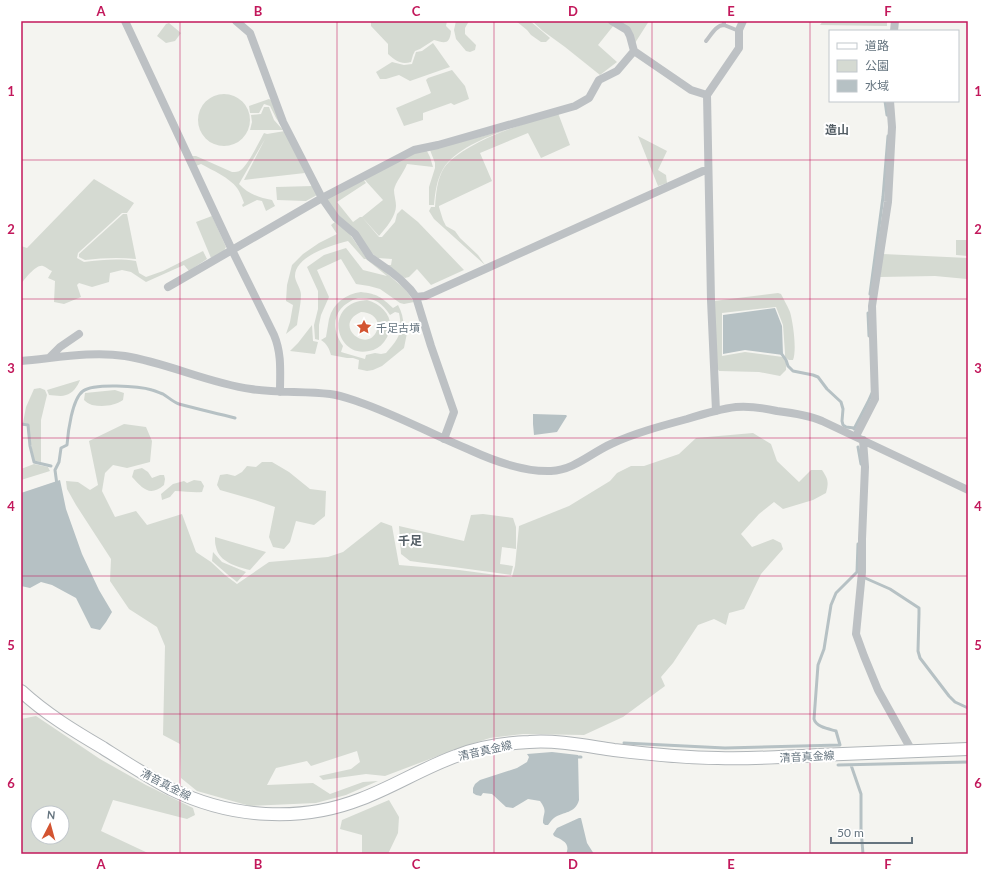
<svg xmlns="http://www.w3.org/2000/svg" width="989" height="875" font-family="Lato,'Noto Sans JP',sans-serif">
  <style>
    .green { fill: #d5dad2; fill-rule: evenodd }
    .water { fill: #b6c1c4 }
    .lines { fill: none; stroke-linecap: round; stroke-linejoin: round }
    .stream { stroke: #b6c1c4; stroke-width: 3 }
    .secondary-casing { stroke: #b0b5b8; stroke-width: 14 }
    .service { stroke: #bdc1c4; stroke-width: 4 }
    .minor { stroke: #bdc1c4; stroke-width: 8 }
    .secondary { stroke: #fff; stroke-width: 12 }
    .grid { fill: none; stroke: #c2185b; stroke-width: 1; stroke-opacity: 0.55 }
    .labels { text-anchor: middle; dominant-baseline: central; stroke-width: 4; stroke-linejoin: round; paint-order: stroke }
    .poi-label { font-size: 11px; fill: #65747f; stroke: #fff; text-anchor: start }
    .street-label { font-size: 11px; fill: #65747f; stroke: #fff }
    .neighbourhood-label { font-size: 12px; font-weight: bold; fill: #525d64; stroke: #fff }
    .neatline { fill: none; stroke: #c2185b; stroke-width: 1.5 }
    .grid-label { font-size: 13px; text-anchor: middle; font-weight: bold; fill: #c2185b }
  </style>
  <rect width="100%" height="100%" fill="#f4f4f0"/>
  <path class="green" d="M371,21H447L446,26L451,31C450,45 444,43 434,40L420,49L415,51L413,55L411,62C401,65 396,61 388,54V44L371,26Z
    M456,21H469L465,28V34L476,45L475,50L470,52L466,51L456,39L454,30Z
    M516,21H530L550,38L546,42H541L531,35L527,30Z
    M532,21H607L614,25L598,45L617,62L600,75L565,47L543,31Z
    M618,21H649L635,43Z
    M823,21H887V26L820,25Z
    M169,23L181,33L175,41L166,43L157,36L166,24Z
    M433,43L450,67L410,81L399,75L386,79H380L376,72L392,62L404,65L412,64L416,52L422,51Z
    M452,70L465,86L469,99L454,105L451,103L423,113V120L404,126L396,108L429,94L431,93L426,80L428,78Z
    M198 120a26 26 0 1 1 52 0a26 26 0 1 1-52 0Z
    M269,99L273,101L284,130L276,118L270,106L264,104L259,113H250L249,106Z
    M264,107H269L274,120L283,130H250L252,122L251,115L261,114Z
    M558,113L570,145L541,158L528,133L480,153L492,181L439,206V207L443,220L446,226L455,231L460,238L478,255L485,265L434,219L429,211L431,207H435C436,194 437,179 444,168C450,159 460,153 470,147C497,131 528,123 558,113Z
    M506,130C486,137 454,150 443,169C437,179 435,193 434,205H429V187L435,168V163L430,150Z
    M285,131L305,173L244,180L265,139L239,184C248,194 260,198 272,200L275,206L266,211L262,201L257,200L243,207L242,205L244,203C242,198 240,192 237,188C230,178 212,170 201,164L196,166L192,156H196L232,172C236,172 238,172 241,170C249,163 259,142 264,133L267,134Z
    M638,136L667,151L658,170L666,175L667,183L658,186Z
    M426,149L430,157L433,167L407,164C404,172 395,183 394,190C394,195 396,201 396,206C396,216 386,228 379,236L362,217L383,200L364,179L405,156Z
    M94,179L134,203L127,213H122L78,253L77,258L84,262C101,260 118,258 136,261L139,273L146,277L163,271L203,251L207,259L189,271L184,265L146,282L131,272L122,270L110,273L109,282L92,287L79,283L77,285L81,297L64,304L54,302L55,281L48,278L52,271C49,270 46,267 43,266C36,264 25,279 21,284V246L27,248Z
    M363,179L366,183L337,202L353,222L360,217H362L379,237H382L395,222L397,214L402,209L418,222L464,270L431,285L417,269L409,277L405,278L387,265H391L392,259L378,258L370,252L338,215L328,201V198Z
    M313,186L317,195L306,201L277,200L276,187Z
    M123,214H127L136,259C118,257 102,258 85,260L79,257V254Z
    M212,216L226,247L224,251L211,258L196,222Z
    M335,222L349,233L367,259L377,265L406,290L414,302L404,304L400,303L380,289L369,286L356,284L341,259L317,270L329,297L321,315L319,325V340L315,339L314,325L318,309V291L307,267L324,255L346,248L363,270L387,276L366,259H364L348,241C332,245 294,256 295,277C296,283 301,289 301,295C301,305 298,315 297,325L286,334L290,322L293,305L286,301L287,285L292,265L303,254L319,243L337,234L331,225Z
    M956,240H968V256L956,255Z
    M883,254L968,258L967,279L935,276L880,277Z
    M361,292C378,294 381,297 393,308L398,305C403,314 404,322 403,332L407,333L404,348L382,366L373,370L367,371L358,369L359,360L353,358H347L331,355C329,348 327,344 321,340L326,337C327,331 328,325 329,319C333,303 346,294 361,292ZM358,298C373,297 382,302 390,315L395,312L399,313C403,333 399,338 386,353L381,354L375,353L366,355L365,359L341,352L343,346C329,326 334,306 358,298Z
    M778,293L781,294C784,300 787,305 790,312C793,322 797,350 793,360H789L785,357V353L783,325L776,307L722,313V356L745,352L783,357C787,360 786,365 786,370L780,376L759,372L719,371L716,366L714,301Z
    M367,300C387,306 398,324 384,342C380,347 375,350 369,351C336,359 322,303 367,300ZM361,312C371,312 381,319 377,330C368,355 331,325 361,312Z
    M312,325L313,341L318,342L315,354L290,351L298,343Z
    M80,380C78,386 72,394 66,395C61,397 54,395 49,395L47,390Z
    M40,388L45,390L47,395L41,420V462L34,461L31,444L28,424L23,423L26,407L34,389Z
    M115,390L124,393L123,400C114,406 103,407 92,405C89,404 86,402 84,400L85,393Z
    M124,424L146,427L152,441L150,462L127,468L113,465L105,473L102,491L115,517L136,511L147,525L182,514L196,552L211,562L225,575L237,584L269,562L328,557L343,552L381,522L392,526L399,565L459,570L512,577L515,566L519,526L569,506L610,481L617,473L631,466H644L679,454L696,438L753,433L771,444L777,461L799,482L811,470H822C828,479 829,482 826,493L813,500L783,509L774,502L759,514L741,534L752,547L773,539L781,543L783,549L761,574L744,609L729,613L726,625L714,619L698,625L673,663L661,677L665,686L623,717L584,735L523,734L490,738L459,748L385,776L366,774L323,780L319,776L351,769L360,762L357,751L311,766L307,761L276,768L267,785L313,783L330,794L363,782L378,781L346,795L316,803L250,806L197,791L181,778L180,744L163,735L165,646L157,627L129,609L110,581L111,559L76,505L67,489L66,481L78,482L90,490L98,485L89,441Z
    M262,462H272L289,472L310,489L326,491L325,516L314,525L296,521L290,542L284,549L273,547L269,537L275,507L255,500L220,490L217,485L220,475L227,474L235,476L242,472L247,466L256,467Z
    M34,464L48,467L50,471L21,480V469Z
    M142,468L148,472L152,478L160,475H164L165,479L164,485C150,497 143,489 132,477L134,470Z
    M194,480L201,481L204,486L202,492C193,493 185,491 175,491L170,497L162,500L161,494L173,484L184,481L187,483Z
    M483,514L513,518L516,527V549L502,547L500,564L513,566L511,575L410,561L401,554L399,526L464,541L471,515Z
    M215,538V537L266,552L250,570C237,567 219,562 216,547C215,544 215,541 215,538Z
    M213,552L222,562L246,572L237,582L227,574L212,561Z
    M36,716L100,759L146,785L193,808L195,815L187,819L113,800L101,831L150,854H21V719ZM38,813H62V837H38Z
    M389,800L399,817L398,833L388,854H362V835L340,829L342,820Z"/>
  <path class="water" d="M775,308L782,326L783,355L745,350L723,354V315Z
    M533,414L566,415L567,416L557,432L534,435L533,424Z
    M60,480L66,509L82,554L99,590L112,612L106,622L100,630L91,628L76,598L52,585L41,582L30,588L21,586V493Z
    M552,752L578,755L579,800C575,814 564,811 554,818C551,820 550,823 548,825H545L543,823C543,812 548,812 540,801L528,799L513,808L506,807L492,794L483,793L481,796L476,795L473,793V788L475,784L480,780L517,768L527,762L529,757L527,754Z
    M579,818H581L587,843L594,854H566C571,843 562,840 554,836L553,834L557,828Z"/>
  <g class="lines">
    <path class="stream" d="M885,101L887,115
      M870,294L883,197L888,136
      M868,313L869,336
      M781,353L786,360L788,366L793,371L813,375L818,377L827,389L841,402L843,409L842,421L843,425L846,427L854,428
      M21,424L28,425L30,446L34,462L51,466
      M854,429L868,402L872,393
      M858,447L861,464
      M57,485L55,470L59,462L61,448L67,445C68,432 72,399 83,391C94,383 139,386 152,390C156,391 160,393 163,394C168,397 173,402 179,404C197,409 216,413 235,418
      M857,572L858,544
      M865,578L890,589L919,608V614L918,651L920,658L949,696L955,702L968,708
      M624,743L725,748L840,745L836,731C829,729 816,727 814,719L818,665L824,649L831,605L836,593L857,572
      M574,757H581
      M838,765L968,762
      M851,765L861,794V829L863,854"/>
    <defs>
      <path id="secondary" d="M21,691C46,714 74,731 103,748C125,762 148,777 171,789C230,818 300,823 361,799C393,787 423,768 456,756C479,747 505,743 529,742C558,740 586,746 614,750C648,754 684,758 718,758C752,759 785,757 818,755C868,753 918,751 968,749"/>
    </defs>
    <use href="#secondary" class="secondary-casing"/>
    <path class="service" d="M724,21V25L739,31
      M706,41C711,35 716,25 724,25"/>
    <path class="minor" d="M125,21L232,250L274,335C282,354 280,372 280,392
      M236,21L250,33L283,122L322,198L336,218L355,234L370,257L390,271L400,279L410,289L416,297L431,346L454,412L444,439
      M612,21L627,30L630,36L634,51L691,90L707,95L739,48V30L743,21
      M894,31L895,21
      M707,95L711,300L716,411
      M168,287L322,198L414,150L438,145L575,106L589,98L599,80L617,71L634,51
      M416,297L425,296L703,171H708
      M49,358L60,347L79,334
      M21,361C56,358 91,351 125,356C168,363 208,383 251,389C277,393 304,391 330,394C340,395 350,399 359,402C397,415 433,435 470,450C494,461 524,472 551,471C574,470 591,453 611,444C635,433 661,426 687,419C703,414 719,409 736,407C750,406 764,408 777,411C793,413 808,415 822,421L968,490
      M856,436L875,399L872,306L888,202L892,127L890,101
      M863,440L865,467L862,539V572L856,634L864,656L878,690L912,751"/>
    <use href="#secondary" class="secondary"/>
  </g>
  <path class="grid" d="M180,21V854M337,21V854M494,21V854M652,21V854M810,21V854M21,160H968M21,299H968M21,438H968M21,576H968M21,714H968"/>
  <defs>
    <symbol id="sight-bare" viewBox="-9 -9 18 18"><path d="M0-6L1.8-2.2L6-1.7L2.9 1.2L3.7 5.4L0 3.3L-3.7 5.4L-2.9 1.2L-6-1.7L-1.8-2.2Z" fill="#d35431" stroke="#fff" stroke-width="2.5" paint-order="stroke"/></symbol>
  </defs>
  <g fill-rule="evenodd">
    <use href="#sight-bare" x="353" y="316" width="22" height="22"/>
  </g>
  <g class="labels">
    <g class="poi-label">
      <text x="376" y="327">千足古墳</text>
    </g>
    <g class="street-label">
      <text transform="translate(485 750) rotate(-13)">清音真金線</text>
      <text transform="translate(807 756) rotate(-3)">清音真金線</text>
      <text transform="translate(166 784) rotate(27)">清音真金線</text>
    </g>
    <g class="neighbourhood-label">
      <text x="837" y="129">造山</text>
      <text x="410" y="540">千足</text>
    </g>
  </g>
  <rect width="989" height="875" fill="none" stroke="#ffffff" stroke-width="44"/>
  <rect x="829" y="30" width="130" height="72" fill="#ffffff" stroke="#c1c7cc"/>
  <rect x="837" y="43" width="20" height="6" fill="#ffffff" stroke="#c1c7cc"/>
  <text x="865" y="50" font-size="12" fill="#65747f">道路</text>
  <rect x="837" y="60" width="20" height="12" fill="#d5dad2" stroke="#c1c7cc"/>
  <text x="865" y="70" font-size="12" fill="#65747f">公園</text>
  <rect x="837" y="80" width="20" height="12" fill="#b6c1c4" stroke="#c1c7cc"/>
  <text x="865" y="90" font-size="12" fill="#65747f">水域</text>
  <g transform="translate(50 825) rotate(6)"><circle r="19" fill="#ffffff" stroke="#c1c7cc"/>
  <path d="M0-3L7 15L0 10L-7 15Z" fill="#d35431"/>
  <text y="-6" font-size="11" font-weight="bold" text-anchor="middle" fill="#65747f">N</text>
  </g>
  <path d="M831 837v6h81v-6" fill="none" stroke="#65747f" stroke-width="2"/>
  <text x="837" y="837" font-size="12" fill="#65747f" stroke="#ffffff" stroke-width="3" paint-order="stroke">50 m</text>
  <rect x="22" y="22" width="945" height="831" class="neatline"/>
  <g class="grid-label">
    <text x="101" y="16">A</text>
    <text x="258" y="16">B</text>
    <text x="416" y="16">C</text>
    <text x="573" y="16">D</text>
    <text x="731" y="16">E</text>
    <text x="888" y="16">F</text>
    <text x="11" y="96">1</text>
    <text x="978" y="96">1</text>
    <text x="11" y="234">2</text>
    <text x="978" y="234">2</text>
    <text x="11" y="373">3</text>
    <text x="978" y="373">3</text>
    <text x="11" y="511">4</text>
    <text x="978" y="511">4</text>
    <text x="11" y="650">5</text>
    <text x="978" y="650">5</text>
    <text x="11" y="788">6</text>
    <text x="978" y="788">6</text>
    <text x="101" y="869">A</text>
    <text x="258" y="869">B</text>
    <text x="416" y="869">C</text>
    <text x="573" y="869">D</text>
    <text x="731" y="869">E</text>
    <text x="888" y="869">F</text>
  </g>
</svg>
